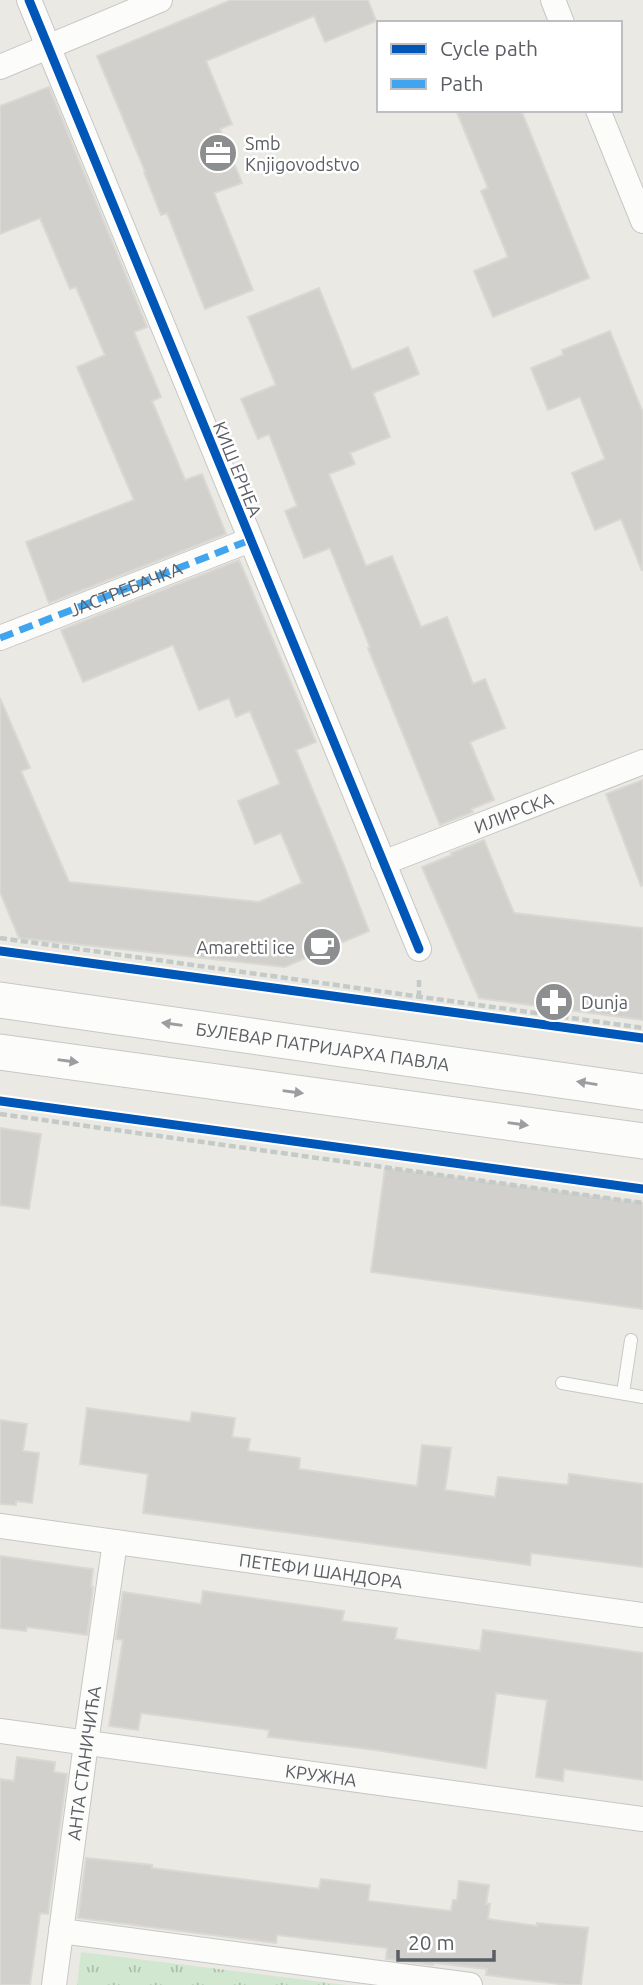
<svg xmlns="http://www.w3.org/2000/svg" width="643" height="1985" font-family="Ubuntu,sans-serif">
  <style>
    .grass { fill: url(#grass-tufts) }
    .building { fill: #d1d0cd; stroke: #dad8d3; stroke-width: 2 }
    .lines { fill: none; stroke-linecap: round; stroke-linejoin: round }
    .service-casing { stroke: #c7c7c6; stroke-width: 14 }
    .minor-casing { stroke: #c7c7c6; stroke-width: 26 }
    .secondary-casing { stroke: #c7c7c6; stroke-width: 37 }
    .path { stroke: #c4cac7; stroke-width: 4.5; stroke-dasharray: 7 3.5; stroke-linecap: butt }
    .service { stroke: #fcfcfb; stroke-width: 12 }
    .minor { stroke: #fcfcfb; stroke-width: 24 }
    .secondary { stroke: #fcfcfb; stroke-width: 35 }
    .quiet { stroke: #40a5ee; stroke-width: 7; stroke-dasharray: 14 7; stroke-linecap: butt }
    .cycleway-casing { stroke: #fff; stroke-width: 13 }
    .cycleway { stroke: #0057b8; stroke-width: 9 }
    .oneway { fill: #9b9da0 }
    .labels { text-anchor: middle; dominant-baseline: central; stroke-width: 5; stroke-linejoin: round; paint-order: stroke }
    .poi-label { font-size: 18px; fill: #5a5d63; stroke: #fff; text-anchor: start }
    .street-label { font-size: 18px; fill: #5a5d63; stroke: #fff }
  </style>
  <defs>
    <pattern id="grass-tufts" width="24" height="20" patternUnits="userSpaceOnUse" patternTransform="scale(1.75)"><rect width="24" height="20" fill="#d1e7cf"/><path d="M3 7l-1-3M5 7V3M7 7l1-3M15 17l-1-3M17 17v-4M19 17l1-3" fill="none" stroke="#adbeac"/></pattern>
  </defs>
  <rect width="100%" height="100%" fill="#eae9e4"/>
  <path class="grass" d="M81,1952L346,1985H77Z"/>
  <path class="building" d="M231,0H368L376,21L325,42L314,16L206,61L232,124L220,129L242,183L214,193L253,290L205,309L167,213L161,215L144,172L145,171L97,56Z
    M49,87L147,327L134,332L161,397L152,401L185,480L202,474L226,534L49,603L26,542L134,500L77,367L105,355L76,287L70,289L40,218L0,234V106Z
    M456,110H521L589,278L493,317L474,271L508,257L481,191L488,188Z
    M319,288L352,370L408,347L419,374L373,393L390,437L350,453L355,464L329,474L366,566L392,556L421,627L447,617L473,684L485,679L505,728L470,742L494,800L471,809L473,812L440,825L368,648L370,647L330,548L304,558L285,511L297,506L269,434L258,439L241,399L276,385L248,317Z
    M610,331L643,413L642,571L621,519L595,530L572,473L605,459L580,397L548,410L531,368L563,355L562,350Z
    M239,560L316,742L296,750L343,863L369,931L285,967L19,938L0,892V698L30,768L21,771L69,882L259,902L302,883L281,833L255,844L238,801L280,784L250,711L236,717L229,698L199,710L173,645L83,682L61,630Z
    M643,780V885L641,886L606,794Z
    M484,840L514,913L643,928V1020L479,998L422,867L452,855L451,853Z
    M0,1128L41,1134L29,1209L0,1205Z
    M385,1168L643,1203V1309L371,1272Z
    M87,1408L190,1422L192,1412L235,1418L232,1437L250,1439L248,1451L300,1458L299,1469L417,1486L422,1445L451,1448L445,1490L495,1497L498,1477L568,1485L569,1474L643,1484V1567L531,1553L530,1565L143,1513L148,1474L80,1464Z
    M0,1420L27,1424L23,1451L39,1453L32,1503L16,1501V1505L0,1504Z
    M0,1556L93,1569L91,1587H93L87,1635L27,1627L26,1631L0,1628Z
    M203,1591L344,1611L342,1621L397,1628L395,1639L480,1651L483,1630L643,1653V1780L564,1769L563,1781L536,1777L547,1700L496,1693L486,1768L376,1750L268,1737L269,1730L141,1713L138,1730L109,1726L123,1640L116,1639L123,1592L201,1604Z
    M17,1757L55,1762L54,1772L67,1774L48,1914L40,1913L30,1985H0V1779L14,1781Z
    M86,1858L152,1865V1868L319,1889L321,1879L370,1885L368,1901L451,1911L453,1900H457L459,1881L489,1885L486,1904H490L488,1919L537,1926V1923L588,1928L581,1985H568L486,1975L487,1969L434,1963L433,1965L386,1959L387,1948L277,1935L276,1943L78,1918Z"/>
  <g class="lines">
    <defs>
      <path id="service" d="M562,1383L643,1397
        M623,1393L631,1340"/>
      <g id="minor">
        <path d="M29,0L419,949"/>
        <path d="M553,0L562,23"/>
        <path d="M0,67L160,0"/>
        <path d="M598,110L643,221"/>
        <path d="M0,638L250,540"/>
        <path id="s1" d="M383,863L643,762"/>
        <path id="s2" d="M0,1526L643,1615"/>
        <path id="s3" d="M0,1731L643,1819"/>
        <path d="M61,1931L470,1985"/>
        <path id="s4" d="M54,1985L86,1743L115,1542"/>
      </g>
      <g id="secondary">
        <path id="s5" d="M0,1000L643,1092"/>
        <path d="M0,1052L643,1141"/>
      </g>
    </defs>
    <use href="#service" class="service-casing"/>
    <use href="#minor" class="minor-casing"/>
    <use href="#secondary" class="secondary-casing"/>
    <path class="path" d="M0,938L643,1028
      M419,1008V977
      M0,1114L643,1203"/>
    <use href="#service" class="service"/>
    <use href="#minor" class="minor"/>
    <use href="#secondary" class="secondary"/>
    <path class="quiet" id="s6" d="M0,638L250,540"/>
    <defs>
      <path id="cycleway" d="M29,0L419,949
        M0,951L643,1038
        M0,1101L643,1189"/>
    </defs>
    <use href="#cycleway" class="cycleway-casing"/>
    <use href="#cycleway" class="cycleway"/>
  </g>
  <defs><path id="oneway-solid" d="M-6-.8H1V-3.2L6.5 0L1 3.2V.8H-6Z" transform="scale(1.75)"/></defs>
  <g class="oneway">
    <use href="#oneway-solid" transform="translate(172 1024) rotate(-172)"/>
    <use href="#oneway-solid" transform="translate(68 1061) rotate(8)"/>
    <use href="#oneway-solid" transform="translate(587 1083) rotate(-171)"/>
    <use href="#oneway-solid" transform="translate(293 1092) rotate(8)"/>
    <use href="#oneway-solid" transform="translate(518 1124) rotate(8)"/>
  </g>
  <defs>
    <symbol id="office-disc" viewBox="-11 -11 22 22"><circle r="9.5" fill="#8c8e90" stroke="#fff"/><path d="M-6-3h4V-5.5h4V-3h4V5H-6ZM-1-4.5V-3h2v-1.5ZM-6 0V1H6V0Z" fill="#fff"/></symbol>
    <symbol id="cafe-disc" viewBox="-11 -11 22 22"><circle r="9.5" fill="#8c8e90" stroke="#fff"/><path d="M-5.5-4.5H6V0H3Q3 3.5 0 3.5H-2.5Q-5.5 3.5-5.5 0ZM3-3.2v2h1.7v-2ZM-6 4.5H4V6H-6Z" fill="#fff"/></symbol>
    <symbol id="pharmacy-disc" viewBox="-11 -11 22 22"><circle r="9.5" fill="#8c8e90" stroke="#fff"/><path d="M-2-6h4v4h4v4h-4v4h-4v-4h-4v-4h4Z" fill="#fff"/></symbol>
  </defs>
  <g fill-rule="evenodd">
    <use href="#office-disc" x="196" y="131" width="44" height="44"/>
    <use href="#cafe-disc" x="300" y="925" width="44" height="44"/>
    <use href="#pharmacy-disc" x="532" y="980" width="44" height="44"/>
  </g>
  <g class="labels">
    <g class="poi-label">
      <text x="245" y="143">Smb<tspan x="245" dy="21">Knjigovodstvo</tspan></text>
      <text x="295" y="947" text-anchor="end">Amaretti ice</text>
      <text x="581" y="1002">Dunja</text>
    </g>
    <g class="street-label">
      <text transform="translate(238 469) rotate(68)">КИШ ЕРНЕА</text>
      <text stroke="none"><textPath href="#s6" startOffset="135">ЈАСТРЕБАЧКА</textPath></text>
      <text stroke="none"><textPath href="#s1" startOffset="140">ИЛИРСКА</textPath></text>
      <text stroke="none"><textPath href="#s5" startOffset="326">БУЛЕВАР ПАТРИЈАРХА ПАВЛА</textPath></text>
      <text stroke="none"><textPath href="#s2" startOffset="324">ПЕТЕФИ ШАНДОРА</textPath></text>
      <text stroke="none"><textPath href="#s4" startOffset="224">АНТА СТАНИЧИЋА</textPath></text>
      <text stroke="none"><textPath href="#s3" startOffset="324">КРУЖНА</textPath></text>
    </g>
  </g>
  <rect x="377" y="21" width="245" height="91" fill="#ffffff" stroke="#bdbec1" stroke-width="2"/>
  <rect x="391" y="44" width="35" height="10" fill="#0057b8" stroke="#bdbec1" stroke-width="2"/>
  <text x="440" y="56" font-size="21" fill="#5a5d63">Cycle path</text>
  <rect x="391" y="79" width="35" height="10" fill="#40a5ee" stroke="#bdbec1" stroke-width="2"/>
  <text x="440" y="91" font-size="21" fill="#5a5d63">Path</text>
  <path d="M398 1950v10h96v-10" fill="none" stroke="#5a5d63" stroke-width="3.5"/>
  <text x="408" y="1950" font-size="21" fill="#5a5d63" stroke="#ffffff" stroke-width="5" paint-order="stroke">20 m</text>
</svg>
